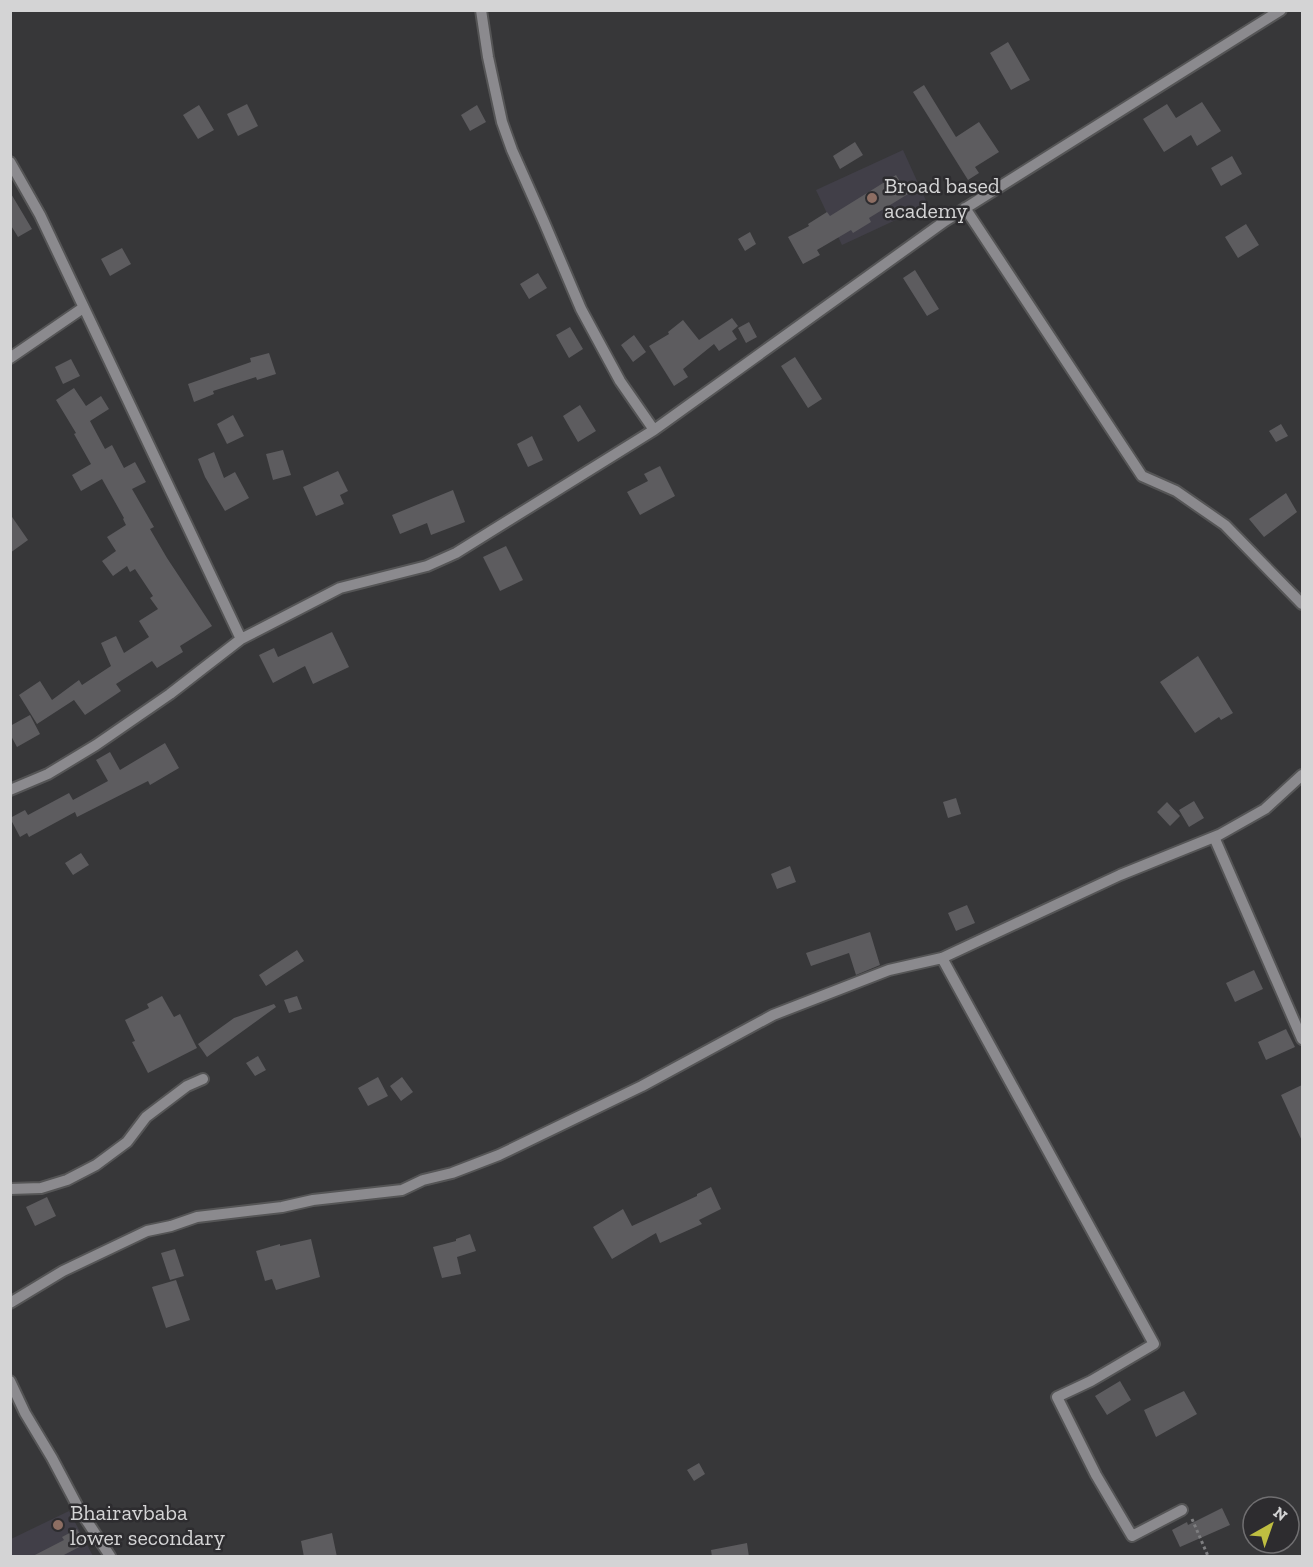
<svg xmlns="http://www.w3.org/2000/svg" width="1313" height="1567" font-family="'Zilla Slab',serif">
  <style>
    .built { fill: #413f48 }
    .building { fill: #5d5c5f }
    .lines { fill: none; stroke-linecap: round; stroke-linejoin: round }
    .minor-casing { stroke: #555556; stroke-width: 14 }
    .path { stroke: #7e7e80; stroke-width: 3; stroke-dasharray: 3 3; stroke-linecap: butt }
    .minor { stroke: #8b8a8e; stroke-width: 10 }
    .education-dot { fill: #8d6e63; stroke: #2d2c2f; stroke-width: 2 }
    .labels { text-anchor: middle; dominant-baseline: central; stroke-width: 5; stroke-linejoin: round; paint-order: stroke }
    .poi-label { font-size: 22px; fill: #d4d4d5; stroke: #2d2c2f; text-anchor: start }
  </style>
  <rect width="100%" height="100%" fill="#373739"/>
  <path class="built" d="M903,150L928,205L842,245L816,190Z
    M69,1511L93,1556H11V1539Z"/>
  <path class="building" d="M1008,42L1030,80L1011,90L990,53Z
    M924,85L956,137L979,122L999,152L975,167L979,173L968,180L913,92Z
    M1202,102L1221,131L1197,146L1191,135L1164,152L1143,119L1167,104L1176,118Z
    M247,104L258,126L238,136L227,114Z
    M199,105L214,130L198,139L183,115Z
    M477,105L486,122L470,131L461,115Z
    M855,142L863,155L840,169L833,156Z
    M1232,156L1242,174L1221,186L1211,168Z
    M896,175L908,194L869,218L871,222L853,233L851,230L817,250L820,255L803,264L788,237L809,226L808,224L827,212L830,216Z
    M10,192L32,229L18,237L10,224Z
    M1246,224L1259,245L1238,258L1225,237Z
    M750,232L756,244L745,251L738,239Z
    M122,248L131,264L110,276L101,259Z
    M915,270L939,309L927,316L903,278Z
    M538,273L547,288L529,299L520,284Z
    M732,318L738,326L732,331L737,339L719,351L714,344L683,369L688,377L674,386L649,346L669,334L668,332L683,320L699,340Z
    M749,322L757,337L746,343L738,328Z
    M570,327L583,349L569,358L556,335Z
    M634,335L646,352L633,362L621,345Z
    M269,353L276,374L257,380L256,377L213,391L214,394L194,402L188,384L251,362L250,358Z
    M795,357L822,399L808,408L781,366Z
    M71,359L80,376L63,384L55,367Z
    M74,388L86,406L101,396L109,409L90,421L105,449L112,445L124,468L135,462L146,482L132,489L154,527L150,529L167,558L212,626L180,646L183,652L157,668L152,661L116,684L121,691L85,715L74,700L37,724L19,695L40,681L52,700L79,680L82,685L111,666L101,643L116,636L124,653L149,637L139,621L158,609L150,598L153,596L135,569L130,572L127,566L113,576L102,561L116,551L107,537L126,525L123,519L124,518L102,479L81,491L72,475L91,464L74,434L76,433L56,400Z
    M580,405L596,431L578,442L563,416Z
    M233,415L244,436L227,444L217,424Z
    M1281,424L1288,436L1276,442L1269,431Z
    M532,436L543,460L528,467L517,444Z
    M283,450L291,475L273,480L266,454Z
    M214,452L224,478L235,472L249,498L225,511L205,477L198,459Z
    M660,466L675,496L640,515L627,492L648,481L644,474Z
    M338,471L348,491L340,495L344,504L316,516L303,487Z
    M453,490L465,522L431,535L427,523L400,534L392,515Z
    M1286,493L1297,512L1264,537L1249,519Z
    M10,514L28,540L10,553Z
    M506,546L523,580L500,591L483,557Z
    M332,632L349,667L313,684L305,666L273,683L259,655L274,648L278,657Z
    M1198,656L1233,713L1221,720L1219,717L1195,733L1160,682Z
    M30,715L40,734L17,747L10,734V726Z
    M165,743L179,768L150,785L148,781L77,817L75,812L29,837L27,833L20,837L10,818L25,810L28,815L69,793L73,800L108,781L96,760L110,752L120,770Z
    M956,798L961,814L948,818L943,802Z
    M1194,801L1204,818L1189,827L1179,810Z
    M1167,802L1180,816L1170,826L1157,812Z
    M81,853L89,865L73,875L65,863Z
    M790,866L796,882L777,889L771,874Z
    M967,905L975,923L956,931L948,913Z
    M870,932L880,965L856,975L849,953L811,966L806,953Z
    M297,950L304,961L266,986L259,975Z
    M1254,970L1263,989L1235,1002L1226,983Z
    M162,996L174,1017L180,1014L197,1048L148,1073L132,1042L135,1041L125,1020L149,1008L147,1004Z
    M297,996L302,1009L289,1013L284,1000Z
    M274,1004L276,1007L207,1057L198,1044L234,1018Z
    M1286,1029L1295,1047L1266,1060L1258,1042Z
    M258,1056L266,1070L255,1076L246,1063Z
    M378,1077L388,1096L368,1106L358,1088Z
    M402,1077L413,1092L401,1101L390,1086Z
    M1302,1085V1141L1281,1095Z
    M711,1187L721,1209L699,1220L702,1224L660,1243L656,1233L612,1259L593,1227L623,1209L632,1226L697,1196V1194Z
    M47,1197L56,1216L35,1226L26,1207Z
    M470,1234L476,1251L457,1257L461,1274L442,1278L433,1247L456,1241V1239Z
    M311,1239L320,1277L276,1290L272,1279L265,1281L256,1251L280,1244V1246Z
    M175,1249L184,1276L170,1280L161,1253Z
    M176,1280L190,1320L166,1328L152,1287Z
    M1120,1381L1131,1400L1107,1415L1095,1396Z
    M1184,1391L1197,1414L1156,1437L1144,1410Z
    M699,1463L705,1474L694,1481L687,1470Z
    M1222,1508L1230,1525L1180,1547L1172,1530L1187,1522L1188,1525Z
    M77,1529L85,1544L60,1557H31L64,1540L62,1537Z
    M332,1533L337,1557H304L301,1541Z
    M747,1543L749,1557H712L711,1550Z"/>
  <g class="lines">
    <defs>
      <path id="minor" d="M481,10L488,57L502,122L512,150L544,222L581,309L620,381L654,430
        M10,162L40,215L241,639
        M965,208L1142,476L1176,491L1225,525L1302,604
        M10,358L83,308
        M10,790L48,774L96,745L170,694L241,639L340,588L427,566L456,553L654,430L945,221L1281,10
        M1214,837L1302,1039
        M942,958L1154,1344L1091,1381L1057,1397L1096,1475L1132,1536L1182,1510
        M10,1189L41,1188L67,1180L96,1165L127,1142L146,1117L187,1086L203,1079
        M10,1303L63,1271L147,1231L171,1226L197,1217L282,1207L313,1200L402,1190L423,1180L452,1173L499,1155L642,1086L773,1015L889,970L942,958L1120,875L1219,835L1265,809L1302,775
        M10,1381L25,1413L52,1458L79,1509L110,1556"/>
    </defs>
    <use href="#minor" class="minor-casing"/>
    <path class="path" d="M1192,1519L1208,1556"/>
    <use href="#minor" class="minor"/>
  </g>
  <g class="education-dot">
    <circle cx="872" cy="198" r="6"/>
    <circle cx="58" cy="1525" r="6"/>
  </g>
  <g class="labels">
    <g class="poi-label">
      <text x="884" y="185">Broad based<tspan x="884" dy="25">academy</tspan></text>
      <text x="70" y="1512">Bhairavbaba<tspan x="70" dy="25">lower secondary</tspan></text>
    </g>
  </g>
  <rect width="1313" height="1567" fill="none" stroke="#d4d4d5" stroke-width="24"/>
  <g transform="translate(1271 1525) rotate(40)"><circle r="28" fill="#2d2c2f" stroke="#706f71" stroke-width="1.5"/>
  <path d="M0-4.5L10 22L0 15L-10 22Z" fill="#bfbe41"/>
  <text y="-9" font-size="16" font-weight="bold" text-anchor="middle" fill="#d4d4d5">N</text>
  </g>
</svg>
